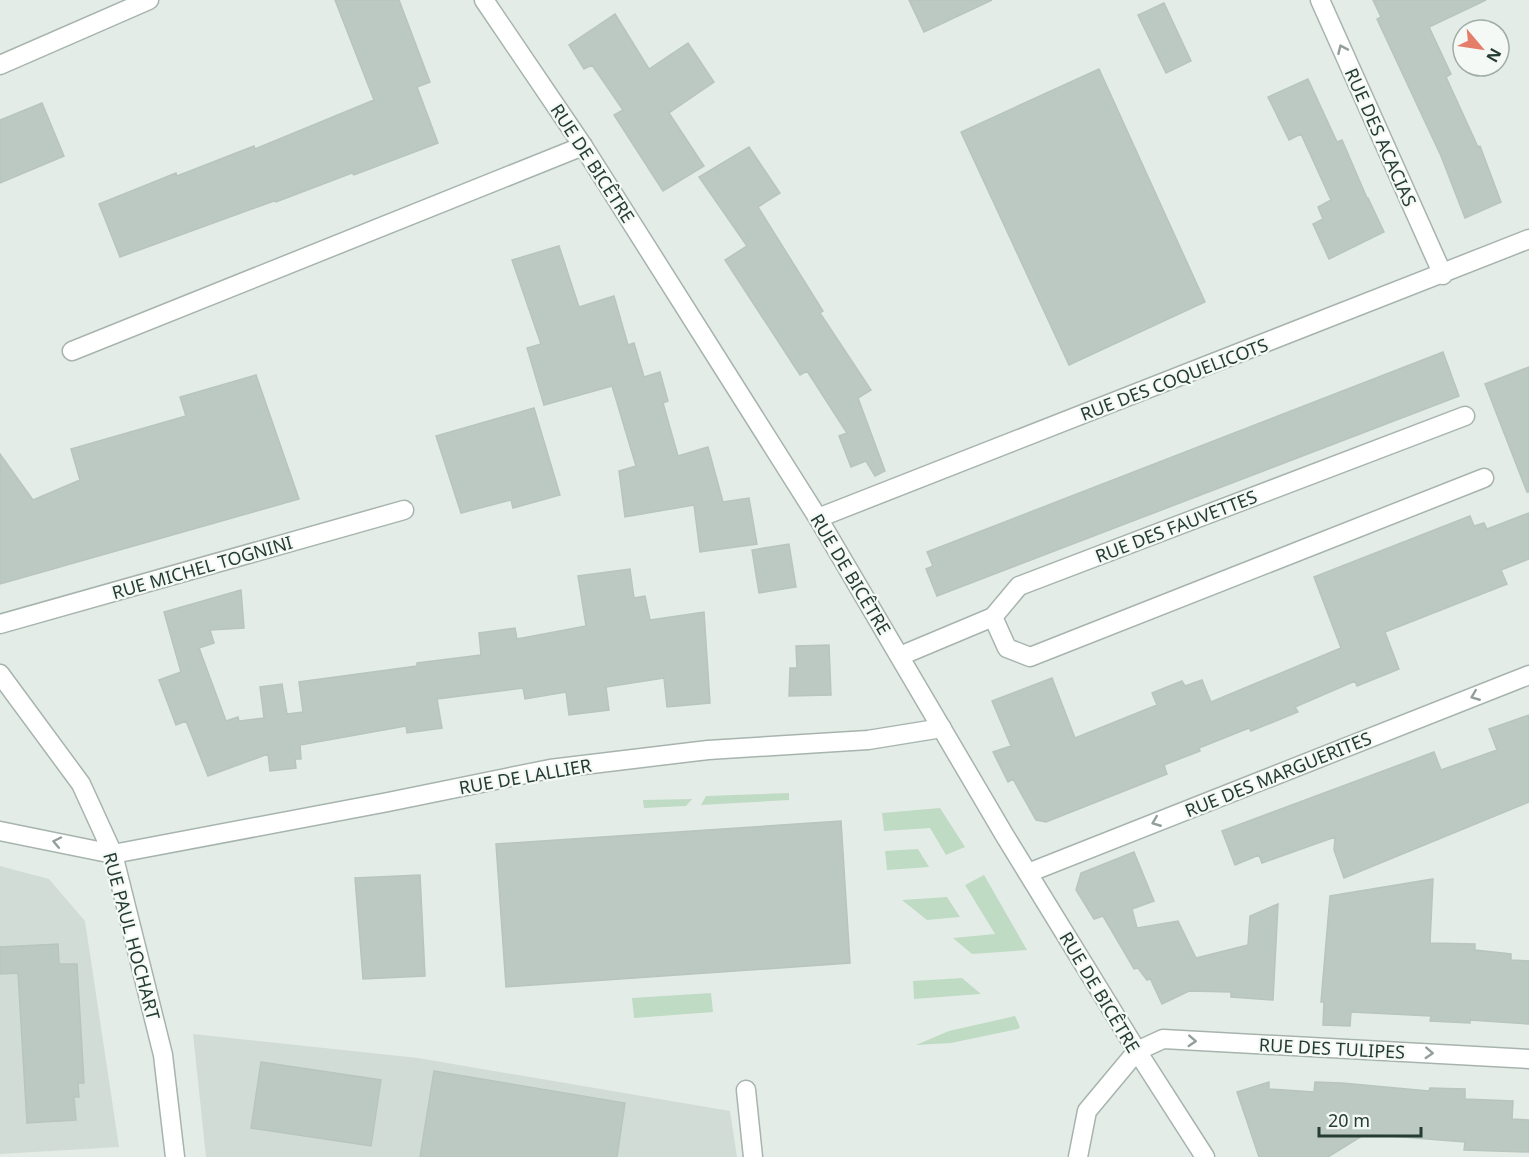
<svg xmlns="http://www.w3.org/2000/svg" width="1529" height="1157" font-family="'Noto Sans',sans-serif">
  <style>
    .built { fill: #d2dcd6 }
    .green { fill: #bfdbc4 }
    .building { fill: #bcc9c3; stroke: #b7c5be; stroke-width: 1.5 }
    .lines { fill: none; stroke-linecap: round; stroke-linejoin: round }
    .service-casing { stroke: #a7b4ae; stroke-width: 21 }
    .minor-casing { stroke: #a7b4ae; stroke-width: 21 }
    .tertiary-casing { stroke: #a7b4ae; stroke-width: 21 }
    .service { stroke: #fff; stroke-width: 18 }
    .minor { stroke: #fff; stroke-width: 18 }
    .tertiary { stroke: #fff; stroke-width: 18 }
    .oneway { stroke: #929e9a }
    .labels { text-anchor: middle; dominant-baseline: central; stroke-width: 4.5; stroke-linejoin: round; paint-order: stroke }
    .street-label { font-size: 18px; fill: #253c34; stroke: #f4f9f6 }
  </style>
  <rect width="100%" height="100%" fill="#e4ece8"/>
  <path class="built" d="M0,866L49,879L85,921L119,1147L0,1154Z
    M193,1034L418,1058L730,1111L737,1157H206Z"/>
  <path class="green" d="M789,793V800L701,805L706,796Z
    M692,799L686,806L644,808L643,800Z
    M940,808L965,847L946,855L930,828L884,831L882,813Z
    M918,849L929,867L887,870L885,851Z
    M984,875L1027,950L972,954L953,938L995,934L965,885Z
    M947,897L960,917L927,920L902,900Z
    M962,978L981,994L914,999L913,981Z
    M711,993L713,1012L634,1018L632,998Z
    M1015,1016L1020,1027L1018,1029L951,1043L916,1045L949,1031Z"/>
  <path class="building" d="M335,0H399L430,82L417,87L438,143L354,175L352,173L276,202L274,201L120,257L99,204L176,173L177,176L254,146L255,149L374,100Z
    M909,0H992L924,32Z
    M1373,0H1486L1429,27L1451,74L1446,77L1478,147L1480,146L1501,202L1465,218L1441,156L1377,19L1381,17Z
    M1164,3L1191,61L1166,73L1138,15Z
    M615,14L649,69L688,43L714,82L669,113L704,166L663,191L614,115L623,110L592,65L584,69L569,45Z
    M1099,69L1205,302L1069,365L961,132Z
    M1308,79L1337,142L1342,140L1367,198H1368L1384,232L1329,259L1313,224L1323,219L1318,207L1331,200L1301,134L1289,140L1268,97Z
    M42,103L64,156L0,183V120Z
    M749,147L780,193L758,207L823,311L820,313L871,390L858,398L885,471L875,476L866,461L851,467L839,436L847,433L807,371L800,375L725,260L747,246L699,177Z
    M559,246L579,307L614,296L628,345L634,343L644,377L660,372L668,401L663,403L678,456L708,447L723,502L749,498L757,544L700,552L694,505L625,517L619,471L636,466L612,386L544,405L527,348L541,344L512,260Z
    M1443,352L1459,396L937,596L926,569L933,566L927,552Z
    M1529,367V492H1527L1485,384Z
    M256,375L299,499L0,584V454L33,500L80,480L71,449L186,416L180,397Z
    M534,408L560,495L513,508L511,500L461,513L436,436Z
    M1529,513V559L1501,570L1507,584L1385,632L1399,669L1357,686L1355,681L1295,707L1298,712L1251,731L1249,728L1199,748L1200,751L1164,765L1167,774L1046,822L1036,820L1013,779L1008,782L993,752L1011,746L992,701L1052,678L1075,738L1157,705L1152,693L1182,681L1185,686L1202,680L1211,702L1341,648L1314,577L1470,516L1474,526L1484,523L1487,529Z
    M789,544L796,587L759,593L752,550Z
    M630,569L634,598L645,596L650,620L704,612L710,703L667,707L664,678L606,687L609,710L569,715L566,692L525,699L523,688L437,699L442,728L407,733L406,726L300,745L301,759H295L296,768L270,771L268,754L208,776L186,721L176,725L159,680L181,672L164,612L241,590L244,628L210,630L214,643L199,648L226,721L238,717L239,721L264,718L260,687L282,684L287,714L303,712L299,682L417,666V663L481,655L479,633L515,628L517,639L586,626L578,576Z
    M829,645L831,695L789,696L790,668H797L796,646Z
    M1529,715V802L1344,878L1334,850L1335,837L1262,863L1259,855L1235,865L1222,831L1434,752L1441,770L1497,750L1489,729Z
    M841,821L850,963L506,987L496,844Z
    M1134,852L1154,901L1132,909L1137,928L1178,921L1196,958L1248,945L1250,916L1278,904L1273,1000L1231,997V992L1189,991L1162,1004L1149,976L1150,979L1147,980L1138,968L1134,969L1103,916L1094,919L1076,890L1081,873Z
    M420,875L425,976L363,979L355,878Z
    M1433,879L1430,943L1475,944V950L1511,954V960L1529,961V1024L1470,1020V1023L1430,1021L1431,1016L1351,1012L1350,1026L1323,1025L1324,1002H1321L1330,896Z
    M58,944L59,964H77L84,1083H78L79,1097H74L76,1120L27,1123L18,973L0,974V947Z
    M261,1062L381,1080L371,1146L251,1128Z
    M434,1071L625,1103L617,1157H420Z
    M1269,1082V1089L1314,1092L1315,1082L1342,1083L1429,1091L1430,1088L1465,1089V1099L1513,1101L1512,1119L1529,1120V1152L1464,1150L1465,1142L1365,1134L1328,1157H1259L1237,1092Z"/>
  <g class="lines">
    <defs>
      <path id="service" d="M0,65L149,0
        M72,351L583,146
        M993,617L1007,648L1030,657L1484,478
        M0,624L404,510
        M746,1090L753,1157
        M1078,1157L1087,1111L1137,1051"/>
      <path id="minor" d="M1320,0L1443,275
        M818,518L1529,239
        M900,656L993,617L1019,586L1465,416
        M0,674L81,784L113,854L163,1055L175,1157
        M0,831L113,854L388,802L550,769L708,750L868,740L942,728
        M1028,873L1529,675
        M1137,1051L1163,1039L1529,1059"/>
      <path id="tertiary" d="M484,0L583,146L818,518L1005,836L1137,1051L1205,1157"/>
    </defs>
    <use href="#service" class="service-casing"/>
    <use href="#minor" class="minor-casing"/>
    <use href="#tertiary" class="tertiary-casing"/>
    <use href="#service" class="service"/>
    <use href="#minor" class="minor"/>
    <use href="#tertiary" class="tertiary"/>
  </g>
  <defs><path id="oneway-chevron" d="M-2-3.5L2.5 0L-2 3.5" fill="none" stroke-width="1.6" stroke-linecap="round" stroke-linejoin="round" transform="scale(1.5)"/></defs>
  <g class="oneway">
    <use href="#oneway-chevron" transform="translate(1342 49) rotate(-114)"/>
    <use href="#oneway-chevron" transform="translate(1475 696) rotate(158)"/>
    <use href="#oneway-chevron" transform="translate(1156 822) rotate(158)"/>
    <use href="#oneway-chevron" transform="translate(57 842) rotate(-168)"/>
    <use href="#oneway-chevron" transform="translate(1192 1041) rotate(3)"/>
    <use href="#oneway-chevron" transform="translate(1429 1053) rotate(3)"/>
  </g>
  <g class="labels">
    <g class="street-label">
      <text transform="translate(1381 137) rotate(66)">RUE DES ACACIAS</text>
      <text transform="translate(593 163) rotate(57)">RUE DE BICÊTRE</text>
      <text transform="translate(1174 379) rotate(-21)">RUE DES COQUELICOTS</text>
      <text transform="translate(1176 526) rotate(-21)">RUE DES FAUVETTES</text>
      <text transform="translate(202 567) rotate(-16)">RUE MICHEL TOGNINI</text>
      <text transform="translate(851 574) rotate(59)">RUE DE BICÊTRE</text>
      <text transform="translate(1278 774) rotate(-22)">RUE DES MARGUERITES</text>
      <text transform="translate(525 776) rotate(-10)">RUE DE LALLIER</text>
      <text transform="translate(132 936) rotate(75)">RUE PAUL HOCHART</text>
      <text transform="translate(1100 992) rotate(59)">RUE DE BICÊTRE</text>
      <text transform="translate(1332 1048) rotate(3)">RUE DES TULIPES</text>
    </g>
  </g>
  <g transform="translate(1481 48) rotate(119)"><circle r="28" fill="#f4f9f6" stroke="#a1ada8" stroke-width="1.5"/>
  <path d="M0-4.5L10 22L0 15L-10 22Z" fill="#e47e69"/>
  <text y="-9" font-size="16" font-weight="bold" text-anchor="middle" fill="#253c34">N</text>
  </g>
  <path d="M1319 1127v9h102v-9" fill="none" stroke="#253c34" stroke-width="3"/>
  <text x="1328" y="1127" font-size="18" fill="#253c34" stroke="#f4f9f6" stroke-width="4.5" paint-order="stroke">20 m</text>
</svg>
